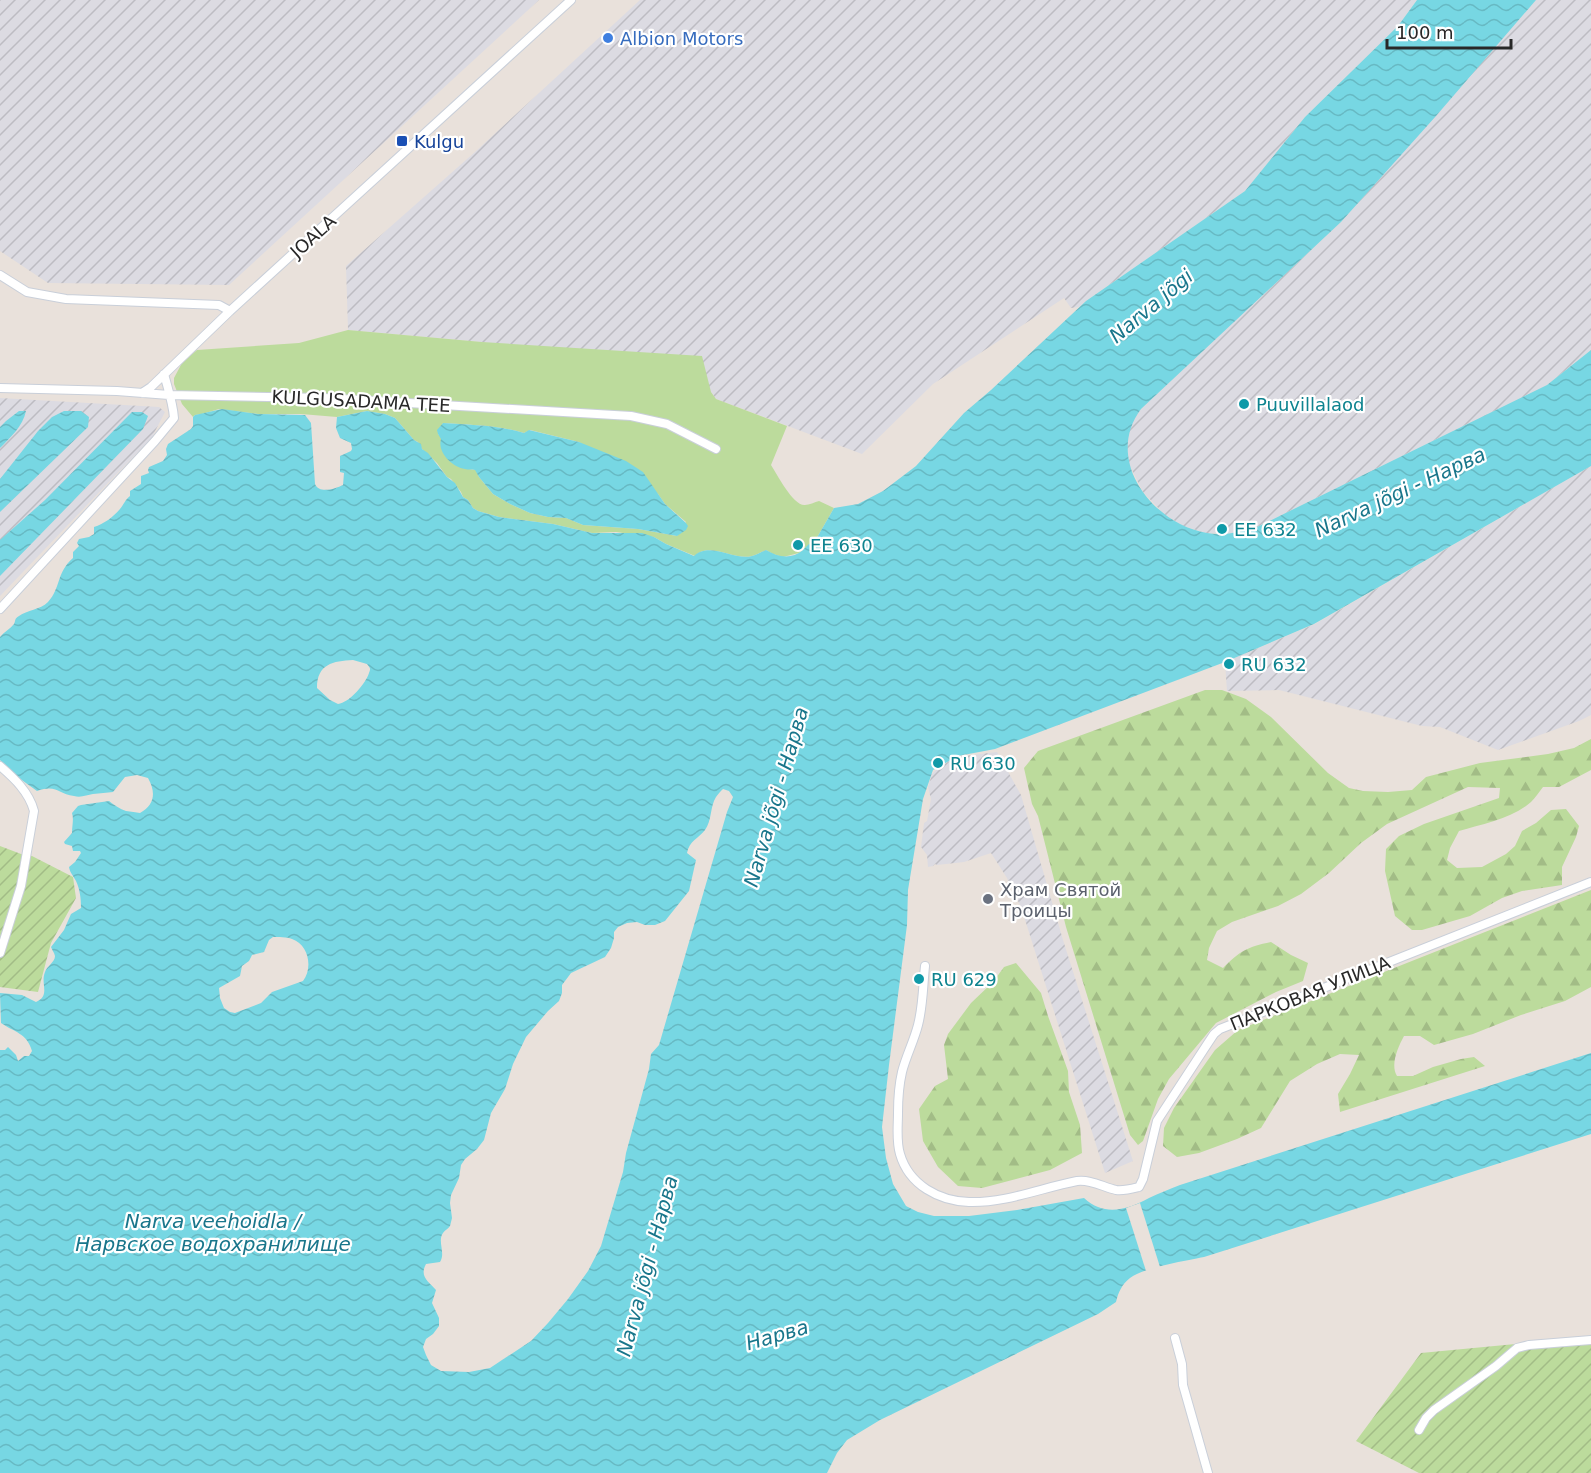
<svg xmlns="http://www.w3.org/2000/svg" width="1591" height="1473" font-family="'DejaVu Sans',sans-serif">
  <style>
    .industrial { fill: url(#industrial-furrows) }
    .grass { fill: #bcdb9c; fill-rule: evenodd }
    .forest { fill: url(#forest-firs) }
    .garden { fill: url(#garden-furrows) }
    .water { fill: url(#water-waves); fill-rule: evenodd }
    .pier { fill: #e9e1db }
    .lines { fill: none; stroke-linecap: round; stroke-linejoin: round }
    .minor-casing { stroke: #c9cfd9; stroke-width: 10 }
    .minor { stroke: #fff; stroke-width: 8 }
    .shop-dot { fill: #3f7fe0; stroke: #fff; stroke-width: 2 }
    .transit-dot { fill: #1a4fb4; stroke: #fff; stroke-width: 2 }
    .culture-dot { fill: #0f9aa8; stroke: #fff; stroke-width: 2 }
    .worship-dot { fill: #6b7280; stroke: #fff; stroke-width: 2 }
    .labels { text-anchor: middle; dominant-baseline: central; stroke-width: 4.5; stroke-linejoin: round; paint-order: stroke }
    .shop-label { font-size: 18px; fill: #366cbe; stroke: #fff; text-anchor: start }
    .transit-label { font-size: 18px; fill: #164399; stroke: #fff; text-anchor: start }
    .street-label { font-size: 18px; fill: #282828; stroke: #fff }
    .culture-label { font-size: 18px; fill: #0d838f; stroke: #fff; text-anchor: start }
    .worship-label { font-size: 18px; fill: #5b616d; stroke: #fff; text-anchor: start }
    .water-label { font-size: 20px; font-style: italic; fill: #19768b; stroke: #fff }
  </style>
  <defs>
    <pattern id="industrial-furrows" width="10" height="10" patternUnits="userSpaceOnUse" patternTransform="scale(1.5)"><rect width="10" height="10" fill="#dcdbe2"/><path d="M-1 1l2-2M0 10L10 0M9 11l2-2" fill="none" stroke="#bdbcc2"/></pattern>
    <pattern id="forest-firs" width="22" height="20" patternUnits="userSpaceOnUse" patternTransform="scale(1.5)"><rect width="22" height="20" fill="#bcdb9c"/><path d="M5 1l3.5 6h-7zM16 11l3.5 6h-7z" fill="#a2bc86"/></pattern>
    <pattern id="garden-furrows" width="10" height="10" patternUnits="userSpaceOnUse" patternTransform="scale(1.5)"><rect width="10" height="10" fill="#bcdb9c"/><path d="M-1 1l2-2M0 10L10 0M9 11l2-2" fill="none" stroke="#a2bc86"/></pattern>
    <pattern id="water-waves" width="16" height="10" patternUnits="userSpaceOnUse" patternTransform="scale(1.5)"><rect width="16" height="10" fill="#77d7e3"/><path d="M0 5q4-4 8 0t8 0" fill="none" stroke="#67b9c3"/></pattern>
  </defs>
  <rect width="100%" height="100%" fill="#e9e1db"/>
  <path class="industrial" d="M0,0H539L229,285L48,283L0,251Z
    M640,0H1417L1398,26L1305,117L1245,191L1086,301L1079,307L1071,308L1064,298L933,384L862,454L716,399L711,392L482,342L348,330L346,266L475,152Z
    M1536,0H1591V350L1547,385L1257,527L1234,533H1206L1183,526L1164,514L1143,492L1129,464L1127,453V438L1132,423L1135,416L1145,405L1341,222Z
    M0,398L159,407L165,412L152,437L0,596Z
    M1591,466V715L1579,721L1498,750L1440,727L1422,726L1279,690L1227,691L1225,662L1315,624Z
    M997,752L1021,795L1063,940L1133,1161L1105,1173L1021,907L1007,878L991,853L964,862L937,865L935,864L933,866L928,867L927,855L921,847L924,823L927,821L931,799L928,787L932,774L938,768L956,757Z"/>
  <path class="grass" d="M348,330L482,342L702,356L711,392L716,399L787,426L771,465C777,474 793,506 805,505C809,505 815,502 819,501L834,508L815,541L799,553L783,557L773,554L766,550C761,552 757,555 752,556C734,561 709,541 695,556L666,544L654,537L616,532L592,533L553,524L499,517L478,511L473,508L468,500L463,497L461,492L451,479L447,477L437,463L422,449L418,442L414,440L395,418L385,414L367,411L337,417L301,414H258L219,409L202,414L195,415L193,417L182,404L174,384V378L182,363L197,350L299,343ZM443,423C470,425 498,425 524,433L530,430L579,442L658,494L665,504L686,522L677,536L638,529L583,525L566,518L548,517L530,513L510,504L493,494L479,477L476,470L469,469L438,434Z"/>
  <path class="forest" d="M1205,690H1222L1246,699L1271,717L1328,773L1349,788L1363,791L1388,792L1412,790L1426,777L1480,763L1548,754L1574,748L1591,739V770L1559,787H1543C1539,792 1535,798 1531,802C1512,819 1482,824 1459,831L1450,848L1447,860L1457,868L1482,867L1506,854L1515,846L1522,831L1536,823L1551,810L1566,809L1579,826L1576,837L1562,867V885L1522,891L1502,898L1470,916L1422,930H1412L1395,916L1385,871L1386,849L1399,836L1424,824L1499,798L1500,788L1468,787L1387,824L1361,843L1329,873L1301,894L1278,906L1232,922L1217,931L1209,948L1207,960L1223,968C1240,951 1247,947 1271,942L1291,955L1308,963L1303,981L1276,992L1216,1023L1169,1079L1158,1099L1143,1141L1138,1145L1130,1135L1066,927L1038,816L1032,804L1024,768L1038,751Z
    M1591,890V987L1565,1001L1521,1015L1473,1034L1434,1045L1420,1036H1404C1398,1047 1390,1065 1397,1076H1413L1433,1067L1461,1059L1474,1057L1485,1066L1340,1112L1338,1094L1350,1074L1359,1055L1340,1054L1317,1064L1290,1081L1261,1128L1237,1139L1199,1153L1177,1157L1163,1146L1164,1128L1174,1108L1215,1050L1238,1030Z
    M1016,963L1041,993L1048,1016L1068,1071L1069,1092L1080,1125L1082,1153L1050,1170L982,1188L958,1186L938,1167L923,1141L919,1109L935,1086L948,1079L944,1045L948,1034L971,1003L993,982L1004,967Z"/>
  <path class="garden" d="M0,846L21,854L32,856L73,877L76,898L51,943L38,992L0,987Z
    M1591,1337V1473H1419L1356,1441L1421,1353Z"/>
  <path class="water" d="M1417,0H1536L1436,116L1341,222L1141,409C1103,460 1153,524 1207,533C1224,536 1241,532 1257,527L1547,385L1591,350V466L1314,624L1225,662L995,749L958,756L933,770L923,799L908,890L907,925L889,1065L882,1127L886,1158L893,1184L906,1206L918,1212L934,1216H969L1017,1210L1084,1198C1105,1217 1126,1210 1149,1198C1159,1193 1170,1189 1180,1185L1591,1053V1134L1204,1257C1185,1261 1145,1267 1130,1278C1122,1284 1118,1293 1116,1302L1098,1314L880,1420L847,1440L837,1453L827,1473H0V1050H5L8,1047L16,1055L18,1061L24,1056H29L32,1051C27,1033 14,1032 1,1023L0,993L22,995L36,1002C51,995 40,984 45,972C47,966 55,962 55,956C54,952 52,950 51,947L64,930L71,914L81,908C81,898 80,890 76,881C73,875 70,873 69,867L75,862L81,853L80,851H73L72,846L65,844L64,842L72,833C72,825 74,820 72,813L78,806L81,805L109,801C114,805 120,809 126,811C131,812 136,812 140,813C155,805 156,792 148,778L137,775L125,777L113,792C107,793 100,793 93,794C87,795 81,798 74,796C58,794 57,784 37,791L19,778L0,760V637C4,632 10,629 14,624C16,620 14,619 19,616C27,610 40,610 48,602C61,588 56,573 73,558V552L79,546L77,543L79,539L89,537L94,534V527C104,524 113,517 120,509C124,504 125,500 130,496V491L141,484V476L149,473L148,470L149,467L163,461L167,455L166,449L168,444L191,429L193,426V417L195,415L222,409L258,414L305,415L311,423L315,484C319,494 335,489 343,485L344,473L340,472V456L351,451L352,449L351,443L340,438L336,428L337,417L367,411L385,414L395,418L414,440L421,444L422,449L428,453L447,477L455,483L463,497L468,500L473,508L478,511L499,517L553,524L592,533H642L654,537L666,544L694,556C710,541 734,561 752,556C757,555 761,552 766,550C778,557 791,560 803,550C807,546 809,543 815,541L834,508L858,504L883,491L916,466L964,413L991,390L1086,301L1245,191L1305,117L1398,26ZM353,660L367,664C370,668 371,668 369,673C366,683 349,703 338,704L330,700L317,688C317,664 333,661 353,660ZM723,789L729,791L733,797L727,812L659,1045L651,1054L649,1069L626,1153L623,1172L601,1246L588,1271L568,1299L548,1323L531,1341L490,1368L469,1372L441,1371L431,1365L426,1355L423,1347L426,1339L433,1334L439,1326V1318L432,1303L436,1290C429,1282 419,1277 426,1264L440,1262C446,1253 437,1241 443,1233C445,1230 448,1229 450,1226L452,1218L450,1203L451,1195L459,1178L461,1165L465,1159L477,1149L484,1140L491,1113L505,1089L513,1064L526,1037L548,1011L559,1001L562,993V985L571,973L605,957L611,948L614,938V932L618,927L627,923L637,922L645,925H655L665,921L689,891L696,860L687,853C689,841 699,838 705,830C712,821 710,806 716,797C718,794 720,792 723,789ZM273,937C278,937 287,937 292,939C309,945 313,968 303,981L272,992L261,1003L235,1013L230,1012L224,1008L220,998L219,988L240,976L242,966L249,961L252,955L264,952L269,940Z
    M19,411H26C23,426 10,438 0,448V427L6,421Z
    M64,411H81L89,417L88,427L0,512V479L38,431L52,417Z
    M132,412H142L148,416L143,429L0,576V540L45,500Z
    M443,423C470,425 498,425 524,433L529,430L579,442L626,461L643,472L665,504L686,523L688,526L686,530L677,536L638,529L583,525L566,518L548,517L530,513L510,504L493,494L479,477L475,470C472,469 468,470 465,469C452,467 437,452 441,439L438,434L437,430Z"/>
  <path class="pier" d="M1140,1203L1160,1267L1146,1271L1126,1208Z"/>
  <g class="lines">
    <defs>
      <path id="minor" d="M0,275L27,292L66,299L219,305L230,311
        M0,388L117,391L169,395L324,398L631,416L667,424L716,449
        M142,393L151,387L230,311L571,0
        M0,609L155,441L174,418C173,403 168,389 164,374
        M0,766C14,778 29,792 34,811L21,886L0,953
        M925,966C923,985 923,1006 918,1025C914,1041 906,1056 902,1072C899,1085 898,1099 898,1113C898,1126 896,1141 900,1154C909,1185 939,1201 969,1202C1006,1203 1041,1188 1077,1181C1090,1179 1103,1187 1116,1190C1124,1191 1131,1189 1139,1187L1143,1179L1157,1121L1208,1043L1214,1034L1220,1029L1591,882
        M1175,1338L1182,1364L1183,1385L1208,1473
        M1419,1430L1426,1418L1434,1410L1496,1366L1517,1348L1529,1345L1591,1340"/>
    </defs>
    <use href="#minor" class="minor-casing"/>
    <use href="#minor" class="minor"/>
  </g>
  <circle class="shop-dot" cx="608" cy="38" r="6"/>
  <rect class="transit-dot" x="396" y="135" width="12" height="12" rx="3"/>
  <g class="culture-dot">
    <circle cx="1244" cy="404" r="6"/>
    <circle cx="1222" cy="529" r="6"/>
    <circle cx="798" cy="545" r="6"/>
    <circle cx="1229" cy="664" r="6"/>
    <circle cx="938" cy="763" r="6"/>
    <circle cx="919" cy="979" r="6"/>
  </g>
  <circle class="worship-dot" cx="988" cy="899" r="6"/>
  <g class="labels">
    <g class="shop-label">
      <text x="620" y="38">Albion Motors</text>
    </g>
    <g class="transit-label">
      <text x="414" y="141">Kulgu</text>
    </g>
    <g class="street-label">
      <text transform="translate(313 236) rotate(-42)">JOALA</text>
      <text transform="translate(361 401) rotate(3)">KULGUSADAMA TEE</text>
      <text transform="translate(1310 993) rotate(-22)">ПАРКОВАЯ УЛИЦА</text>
    </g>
    <g class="culture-label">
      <text x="1256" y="404">Puuvillalaod</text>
      <text x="1234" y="529">EE 632</text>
      <text x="810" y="545">EE 630</text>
      <text x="1241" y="664">RU 632</text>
      <text x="950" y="763">RU 630</text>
      <text x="931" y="979">RU 629</text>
    </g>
    <g class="worship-label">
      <text x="1000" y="889">Храм Святой<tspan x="1000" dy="21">Троицы</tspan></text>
    </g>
    <g class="water-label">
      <text transform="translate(1151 306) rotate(-40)">Narva jõgi</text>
      <text transform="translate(1400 492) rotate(-25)">Narva jõgi - Нарва</text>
      <text transform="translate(776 797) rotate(-74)">Narva jõgi - Нарва</text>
      <text x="213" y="1221">Narva veehoidla /<tspan x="213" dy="23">Нарвское водохранилище</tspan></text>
      <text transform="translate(647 1266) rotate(-75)">Narva jõgi - Нарва</text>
      <text transform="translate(777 1335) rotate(-16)">Нарва</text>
    </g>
  </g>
  <path d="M1387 39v9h124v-9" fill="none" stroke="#282828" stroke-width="3"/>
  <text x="1396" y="39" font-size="18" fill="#282828" stroke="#ffffff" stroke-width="4.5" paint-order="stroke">100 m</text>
</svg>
